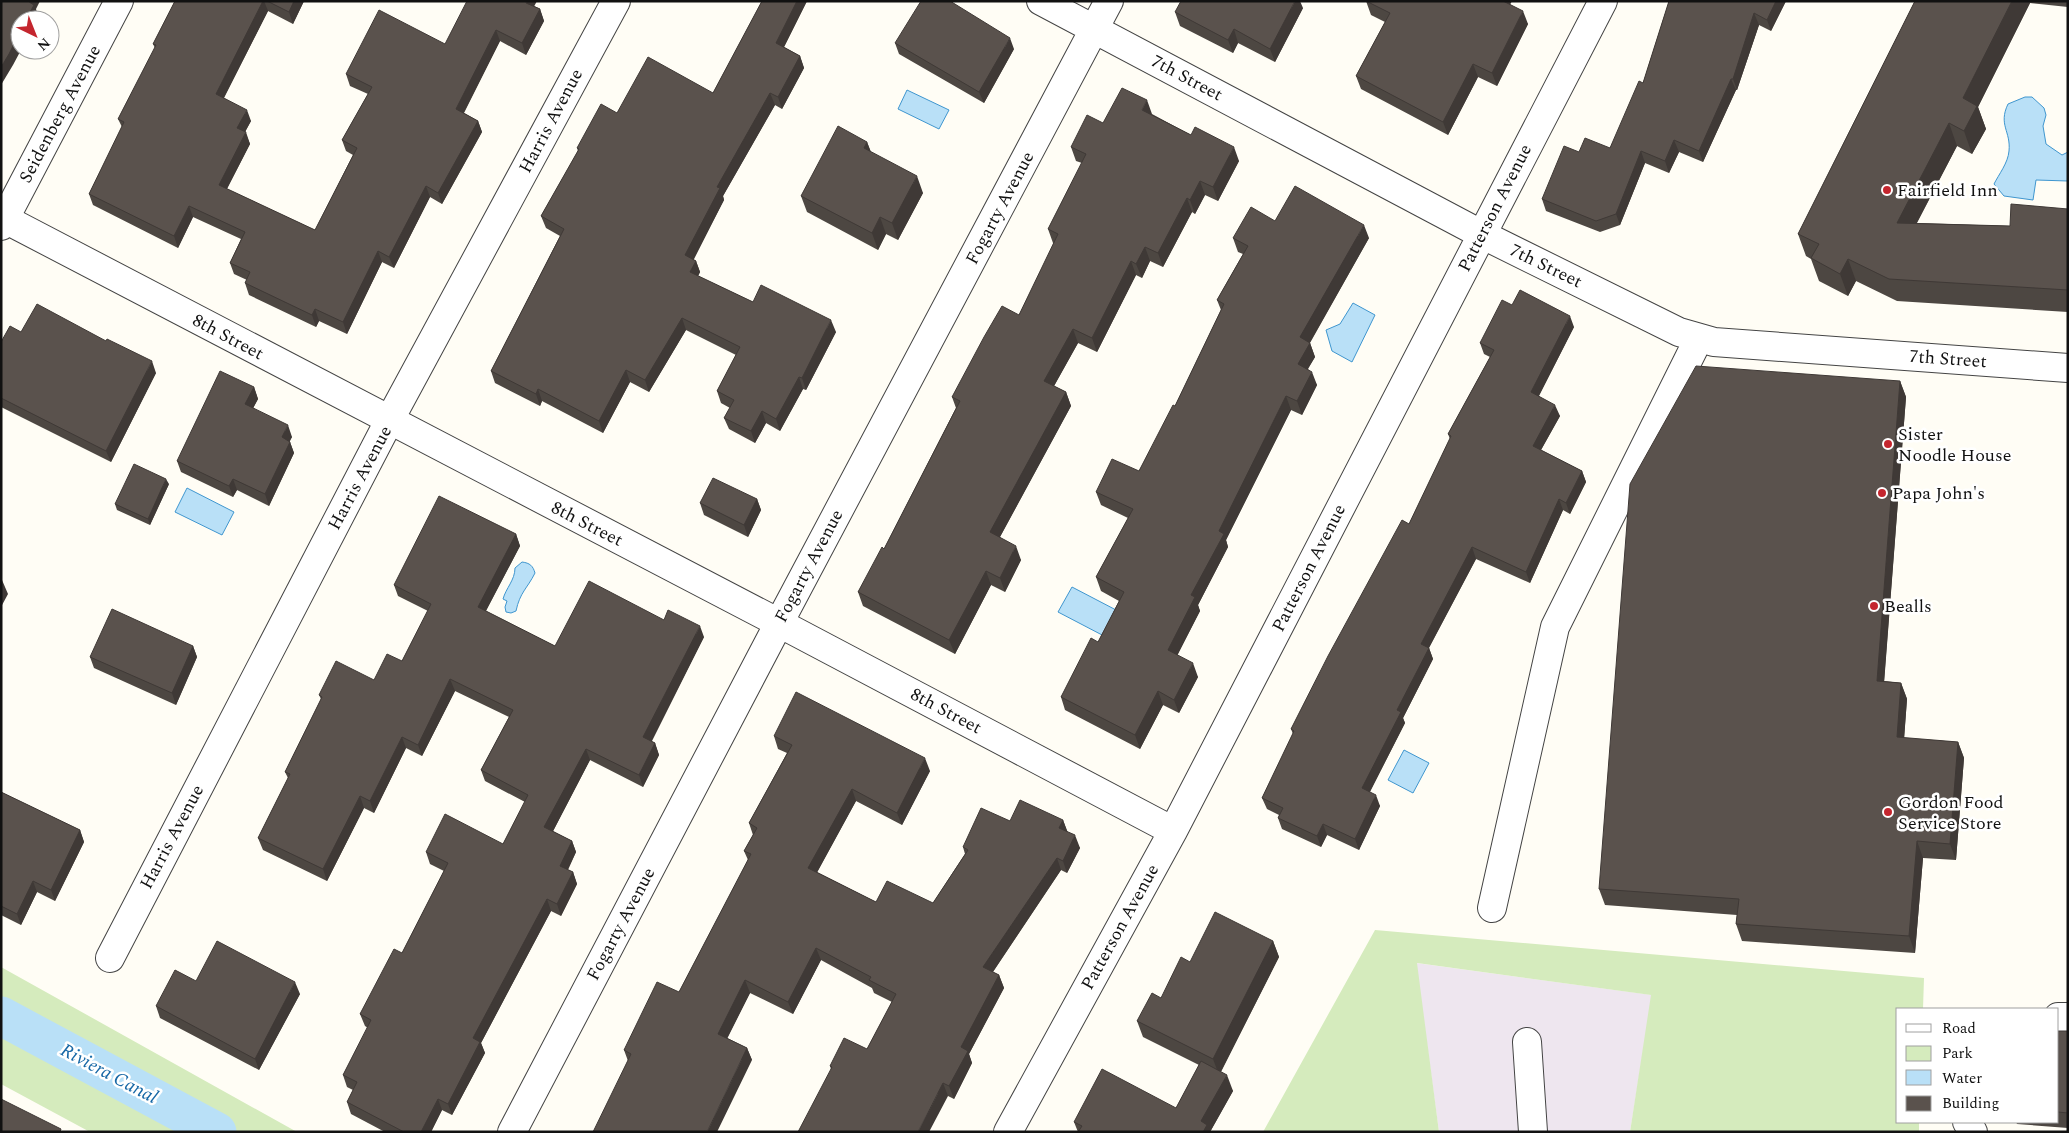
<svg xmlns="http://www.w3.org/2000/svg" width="2069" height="1133" font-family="Spectral,serif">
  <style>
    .industrial { fill: #eee6ef }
    .green { fill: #d5ebbd }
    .water { fill: #b9e0f7; stroke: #3f96cf }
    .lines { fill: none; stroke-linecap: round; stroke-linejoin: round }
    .canal { stroke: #b9e0f7; stroke-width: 39 }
    .minor-casing { stroke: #444; stroke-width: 30 }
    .minor { stroke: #fff; stroke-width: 28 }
    .wall { fill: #4d4742 }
    .shaded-wall { fill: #3f3936 }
    .building { fill: #5a524d; stroke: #3f3936 }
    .poi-dot { fill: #c4262e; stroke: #fff; stroke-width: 2 }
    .labels { text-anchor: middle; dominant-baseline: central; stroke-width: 5; stroke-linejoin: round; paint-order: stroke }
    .street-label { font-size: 18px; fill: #111; stroke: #fff }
    .poi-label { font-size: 18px; fill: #111; stroke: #fff; text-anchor: start }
    .water-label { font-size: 19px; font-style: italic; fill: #1768a6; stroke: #fff }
  </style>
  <rect width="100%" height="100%" fill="#fffdf5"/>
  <path class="industrial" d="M1416,963L1652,995L1630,1132H1439Z"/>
  <path class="green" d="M1375,930L1924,978L1923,1009H1898V1122H1919V1132H1630L1651,995L1417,963L1439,1132H1263Z
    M1,967L297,1132H90L1,1084Z"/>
  <path class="water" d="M907,90L949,110L939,129L898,109Z
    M2025,97H2032L2044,108L2046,115L2043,126L2046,144L2062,155L2068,152V181L2036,180L2033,200L2004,196L1994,184C1999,174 2008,163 2009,151C2011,131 1998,125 2008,104Z
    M1353,303L1375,315L1352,362L1332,351L1326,330L1340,324Z
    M187,488L234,512L222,535L175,512Z
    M522,562C530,563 533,566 535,573C527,589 520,592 516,611L511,613L506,612L505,607L507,601L503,599C506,588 515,580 515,568Z
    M1072,587L1118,611L1104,636L1058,612Z
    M1404,750L1429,763L1413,793L1388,780Z"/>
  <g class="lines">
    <path class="canal" d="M1,1016L217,1132"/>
    <defs>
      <path id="minor" d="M1041,1L1481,234L1679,332L1714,342L2068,368
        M1,217L779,623L1173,831
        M1,226L119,1
        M1492,908L1555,627L1699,338
        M110,958L389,421L616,1
        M2058,1017H2068
        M1527,1042L1533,1132
        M1967,1122L1973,1132
        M512,1132L779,623L1109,1
        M1008,1132L1173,831L1603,1"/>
    </defs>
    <use href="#minor" class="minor-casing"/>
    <use href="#minor" class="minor"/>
  </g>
  <path class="wall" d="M175,1H304L293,24L268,11L224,98L251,121L245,132L250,144L227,189L315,230L353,155L346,151L342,140L368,94L350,86L346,74L445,44L534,6L540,9L544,21L526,55L500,41L464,113L478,121L482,132L442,204L430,197L394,268L382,262L347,334L319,321L316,327L249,295L245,283L247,280L234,274L230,263L241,239L193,217L178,248L93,205L89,194L122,127L118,119L155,48L153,44Z
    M762,1H807L784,47L800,56L804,68L782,109L775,105L723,196L724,200L693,259L696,261L700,272L698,276L753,302L836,332L806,390L803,389L780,431L766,423L755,443L729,429L724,418L730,408L721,403L717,391L736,355L686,330L649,392L630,382L603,433L542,401L540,406L495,383L491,371L560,236L546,228L541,216L578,151L577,148L617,113L713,93Z
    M1366,1H1512L1510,4L1528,24L1497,86L1478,77L1448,135L1361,89L1356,76L1385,22L1371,15Z
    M1669,1H1786L1771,31L1759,25L1737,90H1736L1703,162L1679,152L1669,173L1645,163L1620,225L1600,232L1546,211L1542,199L1579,152L1610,148L1643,83Z
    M1915,1H2068V7L2030,3L1978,107L1986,129L1972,154L1957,146L1917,223L2010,226L2068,209V312L1897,301L1856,281L1848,296L1819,281L1811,259L1806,256L1798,234Z
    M1303,8L1275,62L1238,43L1233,53L1180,26L1175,12Z
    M895,43L1014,49L984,103L899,54Z
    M1152,114L1239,161L1218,201L1205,195L1195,214L1192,212L1163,267L1150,261L1142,278L1136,275L1097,352L1078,343L1054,386L1066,392L1071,406L1000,537L1021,560L1005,592L991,585L955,654L863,606L858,592L884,549L956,408L952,397L1019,315L1054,244L1053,243L1048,229L1082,163L1076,161L1071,147L1103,123Z
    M867,142L871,152L923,193L898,240L886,234L878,250L807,212L801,196Z
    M1275,221L1369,238L1310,343L1315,357L1308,369L1317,385L1302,415L1291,410L1226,540L1228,547L1198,605L1200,611L1177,655L1198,677L1179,713L1163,705L1140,749L1065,710L1061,697L1098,642L1119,601L1101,591L1096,577L1128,518L1101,505L1096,492L1139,471L1175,406L1221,310L1217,300L1243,254L1238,252L1233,238Z
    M1512,305L1574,327L1539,396L1560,416L1541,450L1582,471L1586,482L1570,514L1563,510L1530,583L1476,559L1429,648L1433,659L1403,718L1405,723L1370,792L1380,806L1359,850L1327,835L1321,847L1282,829L1278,818L1279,815L1267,809L1262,798L1293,734L1291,729L1409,524L1450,439L1448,434L1490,357L1484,354L1480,343Z
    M21,332L156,373L111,462L1,407V342Z
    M1900,381L1906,397L1884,681L1901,683L1907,699L1904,738L1958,742L1964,758L1956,860L1923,858L1915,953L1742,941L1736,924L1737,915L1605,905L1599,889Z
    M254,387L258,399L253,408L292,437L289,441L290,442L294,453L269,506L237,490L233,497L181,472L177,461Z
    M169,484L150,525L117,510L115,504Z
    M757,499L761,510L748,537L704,515L700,503Z
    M516,534L520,546L486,611L555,646L664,620L704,637L651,741L655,743L659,755L643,787L590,760L553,831L572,841L576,852L568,870L573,872L577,884L561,916L551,911L481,1043L485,1053L452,1115L442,1110L431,1132H385L351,1114L347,1102L353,1090L347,1087L343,1075L368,1028L365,1026L360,1014L402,953L444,871L430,864L426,852L503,844L525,802L485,781L481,770L509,717L455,691L422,756L406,748L374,813L364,808L327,881L263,850L258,838L288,778L285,772L321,699L319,695L374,680L402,661L428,611L398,596L394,585Z
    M193,646L197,657L176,705L94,668L90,657Z
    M774,736L930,771L902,825L856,801L817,872L876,902L933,903L965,854L963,847L1010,821L1063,820L1067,831L1080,848L1067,873L1061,870L993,972L999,975L1004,988L969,1054L972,1063L954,1099L948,1096L831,1069L830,1066L867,1049L892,1002L874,993L872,988L821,960L793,1014L750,993L727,1038L747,1048L752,1060L628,1061L624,1050L679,992L748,860L744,851L753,835L749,823L787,753L778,749Z
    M1,792L80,830L84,842L55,901L37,892L21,925L1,915Z
    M1273,941L1279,957L1221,1072L1233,1091L1210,1132H1078L1074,1122L1176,1108L1199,1065L1143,1037L1137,1021L1161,998L1190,962Z
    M196,981L300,994L259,1070L160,1018L156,1006Z
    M2058,1031H2068V1128L2017,1124L2016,1122H2058Z"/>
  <path class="shaded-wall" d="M30,1H40L36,9L38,16L36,20H26Z
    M263,1H264L268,11L220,105L216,94Z
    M294,1H304L293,24L289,12Z
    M527,1H537L530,14L526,3Z
    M797,1H807L780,55L776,43Z
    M1295,1H1300L1303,8L1275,62L1270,49Z
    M1501,1H1512L1505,13Z
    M1776,1H1786L1771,31L1767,20Z
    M2012,1H2029L2030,3L1978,107L1986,129L1972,154L1964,131L1963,98Z
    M540,9L544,21L526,55L522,43Z
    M1523,11L1528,24L1497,86L1492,73Z
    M1754,13L1759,25L1737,90L1733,79Z
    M1234,29L1238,43L1233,53L1228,40Z
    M496,30L500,41L460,120L456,109Z
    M20,32V50H21L13,65L1,85V67Z
    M1010,38L1014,49L984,103L979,92Z
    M800,56L804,68L782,109L778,97Z
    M1473,64L1478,77L1448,135L1443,122Z
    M1731,79L1736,90L1703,162L1699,151Z
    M770,93L775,105L723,196L724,200L690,267L685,255L717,187Z
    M1147,100L1152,114L1147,124L1142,110Z
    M247,110L251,121L241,139L237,128Z
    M478,121L482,132L442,204L438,193Z
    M1949,123L1957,146L1905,245L1897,223Z
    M246,132L250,144L223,196L219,185Z
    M1674,140L1679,152L1669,173L1665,161Z
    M867,142L873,158L864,148Z
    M1234,147L1239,161L1218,201L1213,187Z
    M1641,151L1645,163L1620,225L1616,214Z
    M917,176L923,193L898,240L892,223Z
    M1200,181L1205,195L1195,214L1190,200Z
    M426,186L430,197L394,268L389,257Z
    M1187,198L1192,212L1163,267L1158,253Z
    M189,206L193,217L178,248L174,236Z
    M880,217L886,234L878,250L872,233Z
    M1364,225L1369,238L1305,351L1300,337Z
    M1145,247L1150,261L1142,278L1136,264Z
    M378,251L382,262L347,334L343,322Z
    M1848,259L1856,281L1848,296L1840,274Z
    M696,261L700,272L694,284L690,272Z
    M1131,261L1136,275L1097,352L1092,338Z
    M315,309L319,321L316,327L312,315Z
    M1570,316L1574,327L1535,403L1531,392Z
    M682,318L686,330L649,392L645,380Z
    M831,320L836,332L806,390L802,378Z
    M1073,329L1078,343L1049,395L1044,381Z
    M1310,343L1315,357L1302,378L1298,364Z
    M152,361L156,373L111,462L106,451Z
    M626,370L630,382L603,433L599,421Z
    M1312,372L1317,385L1302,415L1297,401Z
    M799,377L803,389L780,431L776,419Z
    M1900,381L1906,397L1883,697L1877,681Z
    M254,387L258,399L249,416L245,404Z
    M538,389L542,401L540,406L536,394Z
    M1066,392L1071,406L995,546L990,532Z
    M1286,396L1291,410L1226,540L1228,547L1198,605L1200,611L1173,664L1168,650L1219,531Z
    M1555,405L1560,416L1537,457L1533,446Z
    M762,411L766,423L755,443L751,431Z
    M288,425L292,437L286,449L282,437Z
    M290,442L294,453L269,506L265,494Z
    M1582,471L1586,482L1570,514L1566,503Z
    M166,479L169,484L150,525L148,519Z
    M233,479L237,490L233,497L229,486Z
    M757,499L761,510L748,537L744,525Z
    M1559,499L1563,510L1530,583L1526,572Z
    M516,534L520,546L482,618L478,607Z
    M1016,546L1021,560L1005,592L1000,578Z
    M1472,547L1476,559L1425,655L1421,644Z
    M986,571L991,585L955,654L949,640Z
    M2,580L8,594L1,607V582Z
    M700,626L704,637L648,749L643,737Z
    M193,646L197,657L176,705L172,693Z
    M1429,648L1433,659L1403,718L1405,723L1366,799L1362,788L1397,710Z
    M1193,663L1198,677L1179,713L1174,700Z
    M450,679L455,691L422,756L418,745Z
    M1901,683L1907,699L1903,754L1897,737Z
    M1158,691L1163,705L1140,749L1135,735Z
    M402,737L406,748L374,813L370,801Z
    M1958,742L1964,758L1956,860L1950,844Z
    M655,743L659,755L643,787L639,775Z
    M586,749L590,760L549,839L544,827Z
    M925,758L930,771L902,825L897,813Z
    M852,789L856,801L813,880L808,868Z
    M1376,795L1380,806L1359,850L1355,839Z
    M360,796L364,808L327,881L323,869Z
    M1063,820L1068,833L1059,828Z
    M1323,824L1327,835L1321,847L1317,836Z
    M80,830L84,842L55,901L51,890Z
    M1075,835L1080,848L1067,873L1063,861Z
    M572,841L576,852L564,877L560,866Z
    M1917,841L1923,858L1915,953L1909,936Z
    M1057,858L1061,870L988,979L983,967Z
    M573,872L577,884L561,916L557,904Z
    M33,881L37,892L21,925L17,914Z
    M547,899L551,911L481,1043L485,1053L452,1115L448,1104L473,1038Z
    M1273,941L1279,957L1219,1075L1213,1059Z
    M816,948L821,960L793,1014L788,1002Z
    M999,975L1004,988L969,1054L972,1063L954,1099L949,1086L961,1047Z
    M745,980L750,993L723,1047L718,1034Z
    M295,982L300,994L259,1070L255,1059Z
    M747,1048L752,1060L717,1132H708V1130Z
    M1227,1075L1233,1091L1210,1132H1203L1201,1121Z
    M943,1083L948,1096L929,1132H918Z
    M438,1099L442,1110L431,1132H421Z"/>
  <path class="building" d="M1,1H30L29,2L34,5L26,20H20V32L9,54L1,67Z
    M175,1H263L216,94L247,110L237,128L246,132L219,185L315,230L357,148L342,140L372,87L346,74L379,10L445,44L467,1H527L526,3L540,9L522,43L496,30L456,109L478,121L438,193L426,186L389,257L378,251L343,322L315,309L312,315L245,283L250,272L230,263L245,232L189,206L174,236L89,194L124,122L118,119L156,45L153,44Z
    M267,1H294L289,12Z
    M762,1H797L776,43L800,56L778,97L770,93L717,187L720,188L685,255L696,261L690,272L753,302L761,285L831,320L802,378L799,377L776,419L762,411L751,431L724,418L734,400L717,391L740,347L682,318L645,380L626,370L599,421L538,389L536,394L491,371L564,229L541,216L579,149L577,148L601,104L617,113L648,57L713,93Z
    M921,1H950L1010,38L979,92L895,43Z
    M1181,1H1295L1270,49L1234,29L1228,40L1175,12Z
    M1366,1H1503L1523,11L1492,73L1473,64L1443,122L1356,76L1390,13Z
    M1669,1H1776L1767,20L1754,13L1733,79H1731L1699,151L1674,140L1665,161L1641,151L1616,214L1596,221L1542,199L1564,146L1579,152L1585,138L1610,148L1639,81L1643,83Z
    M1915,1H2012L1963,98L1977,106L1964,131L1949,123L1897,223L2010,226L2011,204L2068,209V290L1889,279L1848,259L1840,274L1811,258L1819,244L1798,234Z
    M1122,88L1147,100L1142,110L1191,135L1195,127L1234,147L1213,187L1200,181L1190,200L1187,198L1158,253L1145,247L1136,264L1131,261L1092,338L1073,329L1044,381L1066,392L990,532L1016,546L1000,578L986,571L949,640L858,592L882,547L884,549L960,401L952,397L984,337L1002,306L1019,315L1058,234L1048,229L1086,154L1071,147L1087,115L1103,123Z
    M838,126L867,142L864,148L917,176L892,223L880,217L872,233L801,196Z
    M1295,186L1364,225L1300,337L1310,343L1298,364L1312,372L1297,401L1286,396L1219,531L1224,534L1191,595L1195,597L1168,650L1193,663L1174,700L1158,691L1135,735L1061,697L1091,638L1098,642L1124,592L1096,577L1133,509L1096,492L1112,459L1139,471L1173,405L1175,406L1224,304L1217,300L1248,246L1233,238L1251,207L1275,221Z
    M1520,290L1570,316L1531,392L1555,405L1533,446L1582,471L1566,503L1559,499L1526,572L1472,547L1421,644L1429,648L1397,710L1401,712L1362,788L1376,795L1355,839L1323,824L1317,836L1278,818L1283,808L1262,798L1294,731L1291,729L1328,656L1402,520L1409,524L1451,436L1448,434L1494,350L1480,343L1502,300L1512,305Z
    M37,304L106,341L107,339L152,361L106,451L1,398V342L10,326L21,332Z
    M1696,366L1900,381L1877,681L1901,683L1897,737L1958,742L1950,844L1917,841L1909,936L1736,924L1739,899L1599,889L1630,484Z
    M220,371L254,387L245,404L288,425L282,437L290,442L265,494L233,479L229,486L177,461Z
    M134,464L166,479L148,519L115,504Z
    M713,478L757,499L744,525L700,503Z
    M439,496L516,534L478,607L555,646L589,581L664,620L668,610L700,626L643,737L655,743L639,775L586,749L544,827L572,841L560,866L573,872L557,904L547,899L473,1038L480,1042L448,1104L438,1099L421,1132H404L347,1102L357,1082L343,1075L371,1020L360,1014L394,949L402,953L448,863L426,852L445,814L503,844L528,795L481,770L513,710L450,679L418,745L402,737L370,801L360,796L323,869L258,838L290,774L285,772L322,697L319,695L336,661L374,680L387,654L402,661L431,604L394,585Z
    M112,609L193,646L172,693L90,657Z
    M796,692L925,758L897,813L852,789L808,868L876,902L887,881L933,903L968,850L963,847L981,808L1010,821L1020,800L1063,820L1059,828L1075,835L1063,861L1057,858L983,967L999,975L961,1047L968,1051L949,1086L943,1083L918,1132H798L832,1067L830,1066L844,1038L867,1049L896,994L869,980L871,977L816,948L788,1002L745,980L718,1034L747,1048L708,1130L712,1132H593L631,1054L624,1050L657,982L679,992L751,854L744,851L757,828L749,823L792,745L774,736Z
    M1,792L80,830L51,890L33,881L17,914L1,906Z
    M1215,912L1273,941L1213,1059L1137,1021L1152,993L1161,998L1181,957L1190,962Z
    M217,941L295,982L255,1059L156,1006L175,970L196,981Z
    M2058,1031H2068V1113L2058,1112Z
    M1201,1061L1227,1075L1201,1121L1207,1125L1203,1132H1078L1082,1126L1074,1122L1102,1069L1176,1108Z
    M1,1099L61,1129L60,1132H1Z"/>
  <g class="poi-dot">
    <circle cx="1887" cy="190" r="5"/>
    <circle cx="1888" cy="444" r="5"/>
    <circle cx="1882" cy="493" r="5"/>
    <circle cx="1874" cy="606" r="5"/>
    <circle cx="1888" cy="812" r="5"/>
  </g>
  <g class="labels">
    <g class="street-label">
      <text transform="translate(1187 78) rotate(28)">7th Street</text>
      <text transform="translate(60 114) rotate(-62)">Seidenberg Avenue</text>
      <text transform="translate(551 121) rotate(-62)">Harris Avenue</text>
      <text transform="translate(1000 208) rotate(-62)">Fogarty Avenue</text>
      <text transform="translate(1495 208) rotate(-63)">Patterson Avenue</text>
      <text transform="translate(1546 266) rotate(26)">7th Street</text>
      <text transform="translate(228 337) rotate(28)">8th Street</text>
      <text transform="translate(1948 359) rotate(4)">7th Street</text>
      <text transform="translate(360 478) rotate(-62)">Harris Avenue</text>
      <text transform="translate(587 524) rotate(27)">8th Street</text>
      <text transform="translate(809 566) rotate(-62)">Fogarty Avenue</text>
      <text transform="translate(1309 568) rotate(-63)">Patterson Avenue</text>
      <text transform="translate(946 711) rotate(28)">8th Street</text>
      <text transform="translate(172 837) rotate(-62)">Harris Avenue</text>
      <text transform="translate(621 924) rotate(-62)">Fogarty Avenue</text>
      <text transform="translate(1120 927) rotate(-61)">Patterson Avenue</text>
    </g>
    <g class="poi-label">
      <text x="1897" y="190">Fairfield Inn</text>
      <text x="1898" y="434">Sister<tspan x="1898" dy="21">Noodle House</tspan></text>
      <text x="1892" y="493">Papa John's</text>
      <text x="1884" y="606">Bealls</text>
      <text x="1898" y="802">Gordon Food<tspan x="1898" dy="21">Service Store</tspan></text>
    </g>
    <g class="water-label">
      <text transform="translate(109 1074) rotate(28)">Riviera Canal</text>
    </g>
  </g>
  <rect width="2069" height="1133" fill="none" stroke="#111111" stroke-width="5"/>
  <rect x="1896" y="1008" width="162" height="115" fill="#ffffff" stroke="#a0a0a0"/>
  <rect x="1906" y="1024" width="25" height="8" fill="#ffffff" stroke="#a0a0a0"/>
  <text x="1942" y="1033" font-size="15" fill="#111111">Road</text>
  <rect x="1906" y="1046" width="25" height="15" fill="#d5ebbd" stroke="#a0a0a0"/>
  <text x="1942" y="1058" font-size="15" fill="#111111">Park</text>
  <rect x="1906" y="1070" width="25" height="15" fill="#b9e0f7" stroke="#a0a0a0"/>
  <text x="1942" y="1083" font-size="15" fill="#111111">Water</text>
  <rect x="1906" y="1096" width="25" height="15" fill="#5a524d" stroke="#a0a0a0"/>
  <text x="1942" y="1108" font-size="15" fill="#111111">Building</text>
  <g transform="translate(35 35) rotate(137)"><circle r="24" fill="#ffffff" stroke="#a0a0a0"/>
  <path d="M0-4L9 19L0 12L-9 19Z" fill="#c4262e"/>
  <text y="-8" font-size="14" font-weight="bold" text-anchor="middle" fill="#111111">N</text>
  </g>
</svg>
